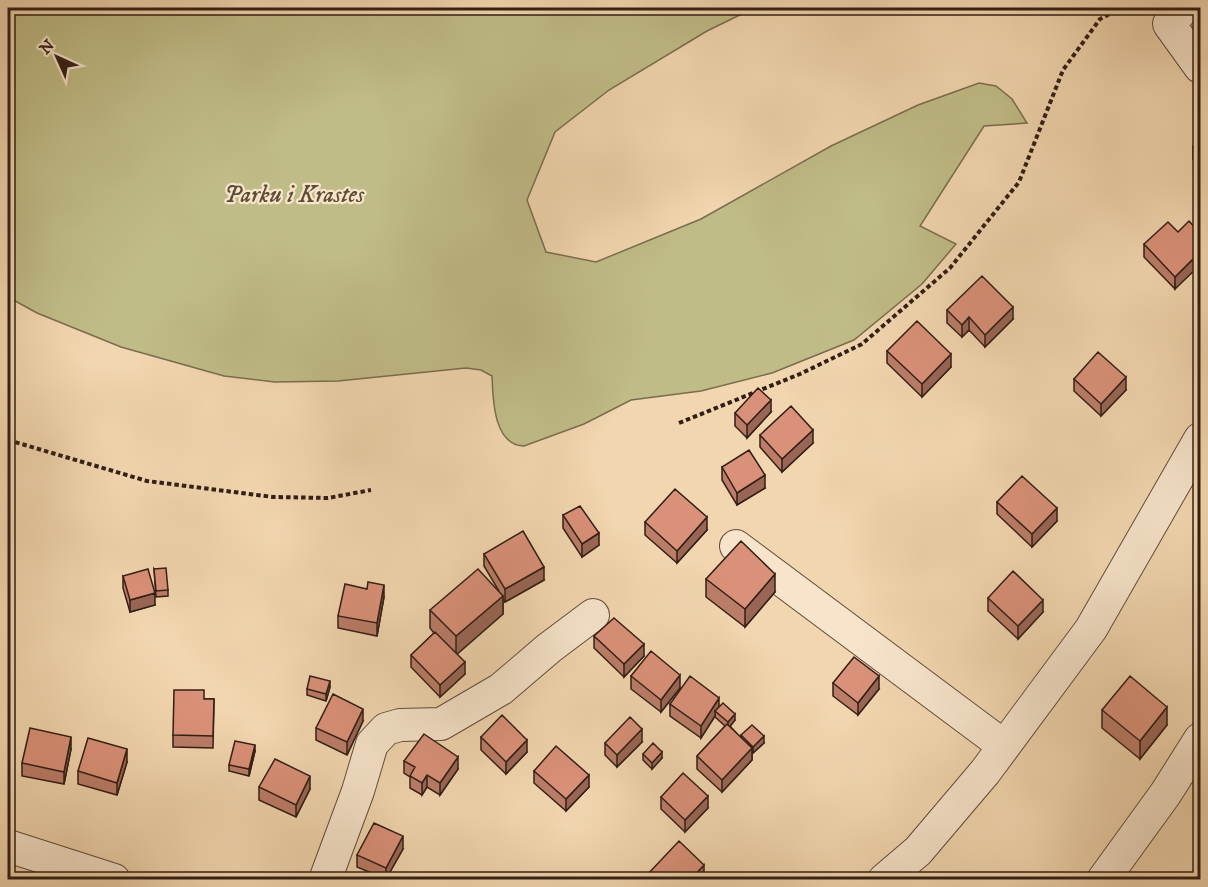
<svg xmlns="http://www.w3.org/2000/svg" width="1208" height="887" font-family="'IM FELL DW Pica',serif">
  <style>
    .green { fill: #c0bc87; stroke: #796d4e; stroke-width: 1.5 }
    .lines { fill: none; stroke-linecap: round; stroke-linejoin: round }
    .minor-casing { stroke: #624c3c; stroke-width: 34 }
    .path { stroke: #321e15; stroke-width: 4; stroke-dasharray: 4.5 3; stroke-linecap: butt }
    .minor { stroke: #f7e4cb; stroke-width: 32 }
    .wall { fill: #bb7d68; stroke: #321e15; stroke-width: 1.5 }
    .shaded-wall { fill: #965; stroke: #321e15; stroke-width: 1.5 }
    .building { fill: #da9179; stroke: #321e15; stroke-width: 1.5 }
    .labels { text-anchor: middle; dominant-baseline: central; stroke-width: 4.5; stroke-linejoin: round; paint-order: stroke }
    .park-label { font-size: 24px; font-style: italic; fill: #5d4d37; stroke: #f7e4cb }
  </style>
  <rect width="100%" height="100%" fill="#f2d6af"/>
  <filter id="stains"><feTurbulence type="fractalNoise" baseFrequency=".00333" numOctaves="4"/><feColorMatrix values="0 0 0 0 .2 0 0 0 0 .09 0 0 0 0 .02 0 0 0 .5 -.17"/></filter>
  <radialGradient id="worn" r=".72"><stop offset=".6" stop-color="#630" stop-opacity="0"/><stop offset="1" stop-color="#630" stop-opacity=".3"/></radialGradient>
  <path class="green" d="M8,8H754L707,31L609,90L555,132L527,200L546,252L596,262L701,219L831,146L918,105L979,83L996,86L1012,99L1027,123L984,126L920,226L956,244L922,284L854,340L772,373L701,391L631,400L584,424L524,446C493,445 493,398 492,376L481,370L466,368L338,381L275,382L224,376L121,347L37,313L8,297Z"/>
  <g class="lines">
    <defs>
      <path id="minor" d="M1184,8L1169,24L1200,67
        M736,546L1004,746
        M8,846L114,880
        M325,880L358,791L372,744L386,729L400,725L441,724L501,689L549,648L593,615
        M884,880L918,851L985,772L1091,629L1200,439
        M1103,880L1166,793L1200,739"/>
    </defs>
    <use href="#minor" class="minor-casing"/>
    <path class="path" d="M679,423L800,374L862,344L950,268L1019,182L1063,70L1100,19L1121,8
      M8,440L147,481L273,497L328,498L371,490"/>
    <use href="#minor" class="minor"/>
  </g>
  <path class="wall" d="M1200,141V169L1193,159V146Z
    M1178,232L1175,289L1144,257V244Z
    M947,310L1013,319L985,347L969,330L962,337L947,323Z
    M887,351L951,367L922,397L887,363Z
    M1074,379L1126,390L1101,416L1074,391Z
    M771,412L747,438L735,426V413Z
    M760,435L813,443L782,472L760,447Z
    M722,467L765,488L737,505L722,480Z
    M997,502L1057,521L1032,547L997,514Z
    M563,515L599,545L582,557L563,528Z
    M645,522L707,530L677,563L645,535Z
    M484,554L544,580L505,602L503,599V614L457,654L465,674L440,697L411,667V655L434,633L430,628V610L499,591L484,566Z
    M154,569L168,590V596L156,597Z
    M123,576L155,605L130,612L123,588Z
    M706,579L775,592L745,627L706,597Z
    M367,589L384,597L377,636L338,628V616Z
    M988,598L1043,612L1018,639L988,611Z
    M594,636L644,656L624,677L594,648Z
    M631,676L680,688L661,712L631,689Z
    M833,683L879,689L858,715L833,696Z
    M330,687L326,701L307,695V689Z
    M204,699H214L213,748L173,747V735Z
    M670,704L719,707L735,720L730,726L741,738V735L764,743L753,753L752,752V760L722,792L697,769V756L725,726L715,717V716L701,738L670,716Z
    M1102,710L1167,725L1140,759L1102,728Z
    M363,721L347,755L316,740V728Z
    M481,737L527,752L506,774L481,750Z
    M642,742L617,767L605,755V743Z
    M71,749L64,784L22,776V763Z
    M255,751L249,776L229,771V765Z
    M643,754L662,758L652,769L643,760Z
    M404,761L458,769L440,795L427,787L422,795L410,788V777L404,773Z
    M127,762L117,795L78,784V771Z
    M534,771L589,787L566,811L534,783Z
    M259,787L310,789L296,817L259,800Z
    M661,797L708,808L685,832L661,809Z
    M403,849L386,879L357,867V855Z"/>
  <path class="shaded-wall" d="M1200,252V265L1175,289V277Z
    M1013,307V319L985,347V335Z
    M969,317V330L962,337V325Z
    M951,354V367L922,397V384Z
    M1126,377V390L1101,416V404Z
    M771,400V412L747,438V425Z
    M813,430V443L782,472V459Z
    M765,475V488L737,505V493Z
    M1057,508V521L1032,547V534Z
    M707,517V530L677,563V551Z
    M599,533V545L582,557V544Z
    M544,567V580L505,602V589Z
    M775,574V592L745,627V609Z
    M384,585V597L377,636V623Z
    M155,593V605L130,612V600Z
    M503,596V614L456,655V636Z
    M1043,600V612L1018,639V626Z
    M644,644V656L624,677V664Z
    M465,662V674L440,697V685Z
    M680,675V688L661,712V700Z
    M879,676V689L858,715V703Z
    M330,681V687L326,701V694Z
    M719,698V710L715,711V716L701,738V726Z
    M1167,707V725L1140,759V741Z
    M363,709V721L347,755V742Z
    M735,714V720L728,729V722Z
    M9,726V738L8,744V732Z
    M642,729V742L617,767V755Z
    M764,736V743L753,753V747Z
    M71,737V749L64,784V772Z
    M527,740V752L506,774V762Z
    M255,745V751L249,776V769Z
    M752,748V760L722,792V780Z
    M127,749V762L117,795V783Z
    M662,752V758L652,769V763Z
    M458,757V769L440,795V783Z
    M427,775V787L422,795V783Z
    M589,775V787L566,811V799Z
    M310,776V789L296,817V805Z
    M708,796V808L685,832V820Z
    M403,836V849L386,879V868Z
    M704,865V877L702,879H691Z"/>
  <path class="building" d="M1200,141V157L1193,146Z
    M1189,221L1200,233V252L1175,277L1144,244L1168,222L1178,232Z
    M982,276L1013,307L985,335L969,317L962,325L947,310Z
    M917,321L951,354L922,384L887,351Z
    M1098,352L1126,377L1101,404L1074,379Z
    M758,388L771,400L747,425L735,413Z
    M791,406L813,430L782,459L760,435Z
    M749,450L765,475L737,493L722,467Z
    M1022,476L1057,508L1032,534L997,502Z
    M675,489L707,517L677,551L645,522Z
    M580,506L599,533L582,544L563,515Z
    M523,531L544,567L505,589L484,554Z
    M741,541L775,574L745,609L706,579Z
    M166,568L168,590L156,591L154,569Z
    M148,569L155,593L130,600L123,576Z
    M478,569L503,596L456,636L430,610Z
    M1013,571L1043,600L1018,626L988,598Z
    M368,582L384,585L377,623L338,616L345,584L367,589Z
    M614,618L644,644L624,664L594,636Z
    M435,632L465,662L440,685L411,655Z
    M651,651L680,675L661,700L631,676Z
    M854,657L879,676L858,703L833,683Z
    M310,676L330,681L326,694L307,689Z
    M690,676L719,698L701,726L670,704Z
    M1130,676L1167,707L1140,741L1102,710Z
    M174,690H204V699H214L213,736L173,735Z
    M333,694L363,709L347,742L316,728Z
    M723,703L735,714L728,722L715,711Z
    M502,715L527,740L506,762L481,737Z
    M630,717L642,729L617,755L605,743Z
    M727,724L752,748L722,780L697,756Z
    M752,725L764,736L753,747L741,735Z
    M30,728L71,737L64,772L22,763Z
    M424,734L458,757L440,783L427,775L422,783L410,776L415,767L404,761Z
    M88,738L127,749L117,783L78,771Z
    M235,741L255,745L249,769L229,765Z
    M653,743L662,752L652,763L643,754Z
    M556,746L589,775L566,799L534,771Z
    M275,759L310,776L296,805L259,787Z
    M683,773L708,796L685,820L661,797Z
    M374,823L403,836L386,868L357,855Z
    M679,841L704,865L691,879H652L647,875Z
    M8,870L34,879H8Z"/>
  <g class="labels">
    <g class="park-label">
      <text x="294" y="195">Parku i Krastes</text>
    </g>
  </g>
  <rect width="1208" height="887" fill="none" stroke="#f2d6af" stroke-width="30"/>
  <rect x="9" y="9" width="1190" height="869" fill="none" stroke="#321e15" stroke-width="3"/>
  <rect x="15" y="15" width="1178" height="857" fill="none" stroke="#321e15" stroke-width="1.5"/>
  <g transform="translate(57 57) rotate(315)" stroke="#f7e4cb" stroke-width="4.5" paint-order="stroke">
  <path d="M0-4.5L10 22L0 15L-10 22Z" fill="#321e15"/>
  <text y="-9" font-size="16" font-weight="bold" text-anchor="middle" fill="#321e15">N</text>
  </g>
  <rect width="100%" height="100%" filter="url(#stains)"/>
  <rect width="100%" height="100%" fill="url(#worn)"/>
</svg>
